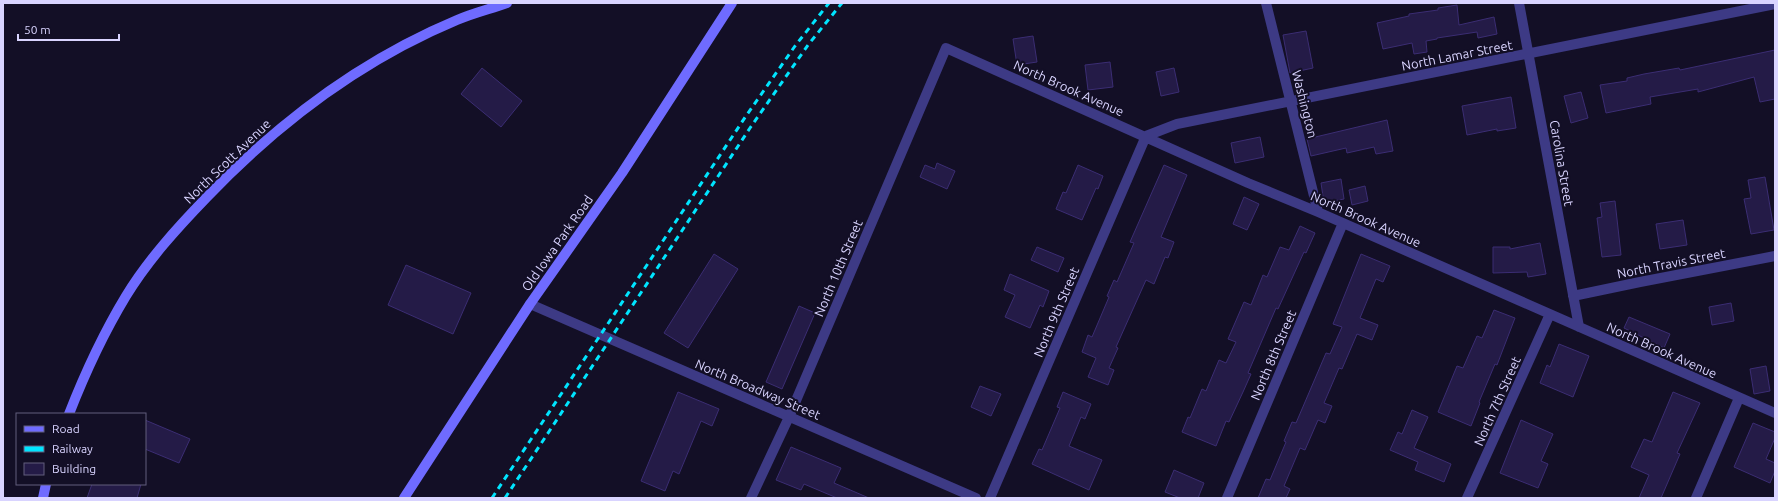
<svg xmlns="http://www.w3.org/2000/svg" width="1778" height="501" font-family="Ubuntu,sans-serif">
  <style>
    .building { fill: #241b47; stroke: #3b2d73 }
    .lines { fill: none; stroke-linecap: round; stroke-linejoin: round }
    .street { stroke: #3d3a85; stroke-width: 10 }
    .secondary { stroke: #6f6bff; stroke-width: 10 }
    .rail { stroke: #00e5ff; stroke-width: 3; stroke-dasharray: 6 5; stroke-linecap: butt }
    .labels { text-anchor: middle; dominant-baseline: central; stroke-width: 4; stroke-linejoin: round; paint-order: stroke }
    .street-label { font-size: 13px; fill: #d9d4ff; stroke: #130f26 }
  </style>
  <rect width="100%" height="100%" fill="#130f26"/>
  <path class="building" d="M1457,5L1459,25L1494,17L1497,34L1478,38L1477,32L1437,38V39L1426,41L1427,52L1414,54L1412,43L1383,49L1377,23L1409,16V14L1438,10V8Z
    M1306,31L1313,68L1290,73L1283,35Z
    M1033,36L1037,62L1017,65L1013,39Z
    M1775,50V99L1760,102L1754,77L1698,92V89L1650,97L1651,104L1606,113L1600,85L1627,81V78L1644,74L1679,68L1680,70Z
    M1110,62L1113,87L1088,90L1085,65Z
    M482,68L522,101L501,127L461,94Z
    M1174,68L1179,92L1161,96L1156,72Z
    M1581,92L1588,118L1571,123L1564,96Z
    M1511,97L1516,128L1497,131V129L1467,135L1462,106Z
    M1387,120L1393,151L1376,154L1374,147L1347,153L1346,148L1311,156L1307,139Z
    M1260,137L1264,157L1235,163L1231,143Z
    M937,163L955,171L947,189L920,177L925,165L935,169Z
    M1078,165L1103,176L1098,189L1096,188L1082,220L1056,209L1063,192L1066,193Z
    M1164,165L1187,175L1161,237L1174,242L1168,258L1165,257L1154,284L1146,280L1116,347L1118,348L1109,368L1114,370L1108,385L1088,377L1096,358L1082,352L1088,335L1092,337L1109,297L1107,296L1114,280L1117,282L1134,243L1130,242Z
    M1765,177L1774,230L1751,234L1744,199L1751,198L1748,180Z
    M1341,179L1344,199L1324,203L1321,183Z
    M1365,186L1368,201L1352,205L1349,190Z
    M1244,197L1259,204L1247,230L1233,224Z
    M1615,201L1621,255L1602,257L1597,218L1602,217L1600,203Z
    M1683,220L1687,245L1660,249L1656,224Z
    M1300,226L1315,233L1306,253L1304,252L1278,309L1276,308L1248,373L1251,374L1243,392L1229,422L1226,421L1216,446L1182,432L1188,417L1190,418L1202,389L1206,391L1219,360L1226,363L1236,342L1228,339L1244,302L1251,305L1263,275L1267,277L1280,247L1289,250Z
    M1540,243L1546,274L1528,277L1527,272L1493,273V247H1510V249Z
    M1037,247L1064,258L1058,272L1031,260Z
    M714,254L738,269L688,348L664,333Z
    M1361,254L1390,266L1383,282L1376,279L1360,318L1378,325L1372,340L1357,334L1342,369L1339,368L1324,403L1332,406L1325,423L1318,420L1305,450L1300,448L1284,486L1290,489L1286,498H1258L1266,479L1270,480L1286,442L1284,441L1292,422L1296,423L1326,353L1330,354L1342,327L1333,324Z
    M406,265L471,293L453,334L388,305Z
    M1010,274L1049,291L1043,307L1040,305L1030,328L1005,317L1015,295L1004,290Z
    M1731,303L1734,321L1712,325L1709,307Z
    M799,306L815,313L782,389L766,382Z
    M1494,310L1515,318L1497,365L1495,364L1479,402L1480,403L1471,426L1438,412L1457,366L1463,368L1477,336L1482,338Z
    M1629,317L1670,334L1664,348L1624,328Z
    M1559,344L1589,356L1573,397L1540,383L1547,365L1550,367Z
    M1766,366L1770,391L1754,394L1750,369Z
    M980,386L1001,394L991,416L971,407Z
    M678,392L719,409L712,426L701,421L679,474L673,471L665,491L641,481Z
    M1063,392L1091,404L1085,419L1081,417L1069,446L1102,460L1089,490L1032,464L1039,449L1042,450L1060,408L1057,407Z
    M1673,392L1700,403L1677,453L1680,454L1661,498H1639L1649,475L1631,467L1644,439L1652,442Z
    M1412,410L1428,417L1414,448L1451,464L1444,482L1415,470L1418,462L1390,450L1398,432L1402,434Z
    M145,420L190,439L179,463L145,449Z
    M1521,420L1553,434L1541,461L1548,464L1538,488L1500,473Z
    M1753,423L1775,432V438L1766,459L1775,463V471L1770,483L1734,467Z
    M791,447L841,468L834,483L869,498H837L804,484L801,490L776,480Z
    M1174,470L1204,483L1198,498H1180L1165,492Z
    M92,484H141L137,498H87Z"/>
  <g class="lines">
    <path class="street" d="M1266,3L1318,212
      M1519,3L1579,327
      M1573,296L1640,282L1775,256
      M530,304L976,498
      M751,498L789,417L946,48L1248,183L1318,212L1775,413
      M990,498L1146,136L1177,124L1775,4
      M1227,498L1343,223
      M1467,498L1550,314
      M1696,498L1739,398"/>
    <path class="secondary" d="M69,414C85,373 103,334 126,296C148,260 177,228 207,197C278,123 361,60 457,20C473,13 490,9 507,3
      M43,498L46,484
      M404,498L530,304L622,173L732,3"/>
    <path class="rail" d="M492,498L746,116L795,46L829,3
      M505,498L750,128L808,45L842,3"/>
  </g>
  <g class="labels">
    <g class="street-label">
      <text transform="translate(1457 55) rotate(-11)">North Lamar Street</text>
      <text transform="translate(1069 88) rotate(24)">North Brook Avenue</text>
      <text transform="translate(1305 104) rotate(76)">Washington</text>
      <text transform="translate(227 161) rotate(-44)">North Scott Avenue</text>
      <text transform="translate(1562 163) rotate(80)">Carolina Street</text>
      <text transform="translate(1366 219) rotate(24)">North Brook Avenue</text>
      <text transform="translate(557 243) rotate(-55)">Old Iowa Park Road</text>
      <text transform="translate(1671 263) rotate(-11)">North Travis Street</text>
      <text transform="translate(838 268) rotate(-67)">North 10th Street</text>
      <text transform="translate(1056 312) rotate(-67)">North 9th Street</text>
      <text transform="translate(1662 350) rotate(24)">North Brook Avenue</text>
      <text transform="translate(1273 355) rotate(-67)">North 8th Street</text>
      <text transform="translate(758 389) rotate(23)">North Broadway Street</text>
      <text transform="translate(1497 401) rotate(-66)">North 7th Street</text>
    </g>
  </g>
  <rect width="1778" height="501" fill="none" stroke="#d9d4ff" stroke-width="8"/>
  <rect x="16" y="413" width="130" height="72" fill="#130f26" stroke="#625e7d"/>
  <rect x="24" y="426" width="20" height="6" fill="#6f6bff" stroke="#625e7d"/>
  <text x="52" y="433" font-size="12" fill="#d9d4ff">Road</text>
  <rect x="24" y="446" width="20" height="6" fill="#00e5ff" stroke="#625e7d"/>
  <text x="52" y="453" font-size="12" fill="#d9d4ff">Railway</text>
  <rect x="24" y="463" width="20" height="12" fill="#241b47" stroke="#625e7d"/>
  <text x="52" y="473" font-size="12" fill="#d9d4ff">Building</text>
  <path d="M18 34v6h101v-6" fill="none" stroke="#d9d4ff" stroke-width="2"/>
  <text x="24" y="34" font-size="12" fill="#d9d4ff" stroke="#130f26" stroke-width="3" paint-order="stroke">50 m</text>
</svg>
